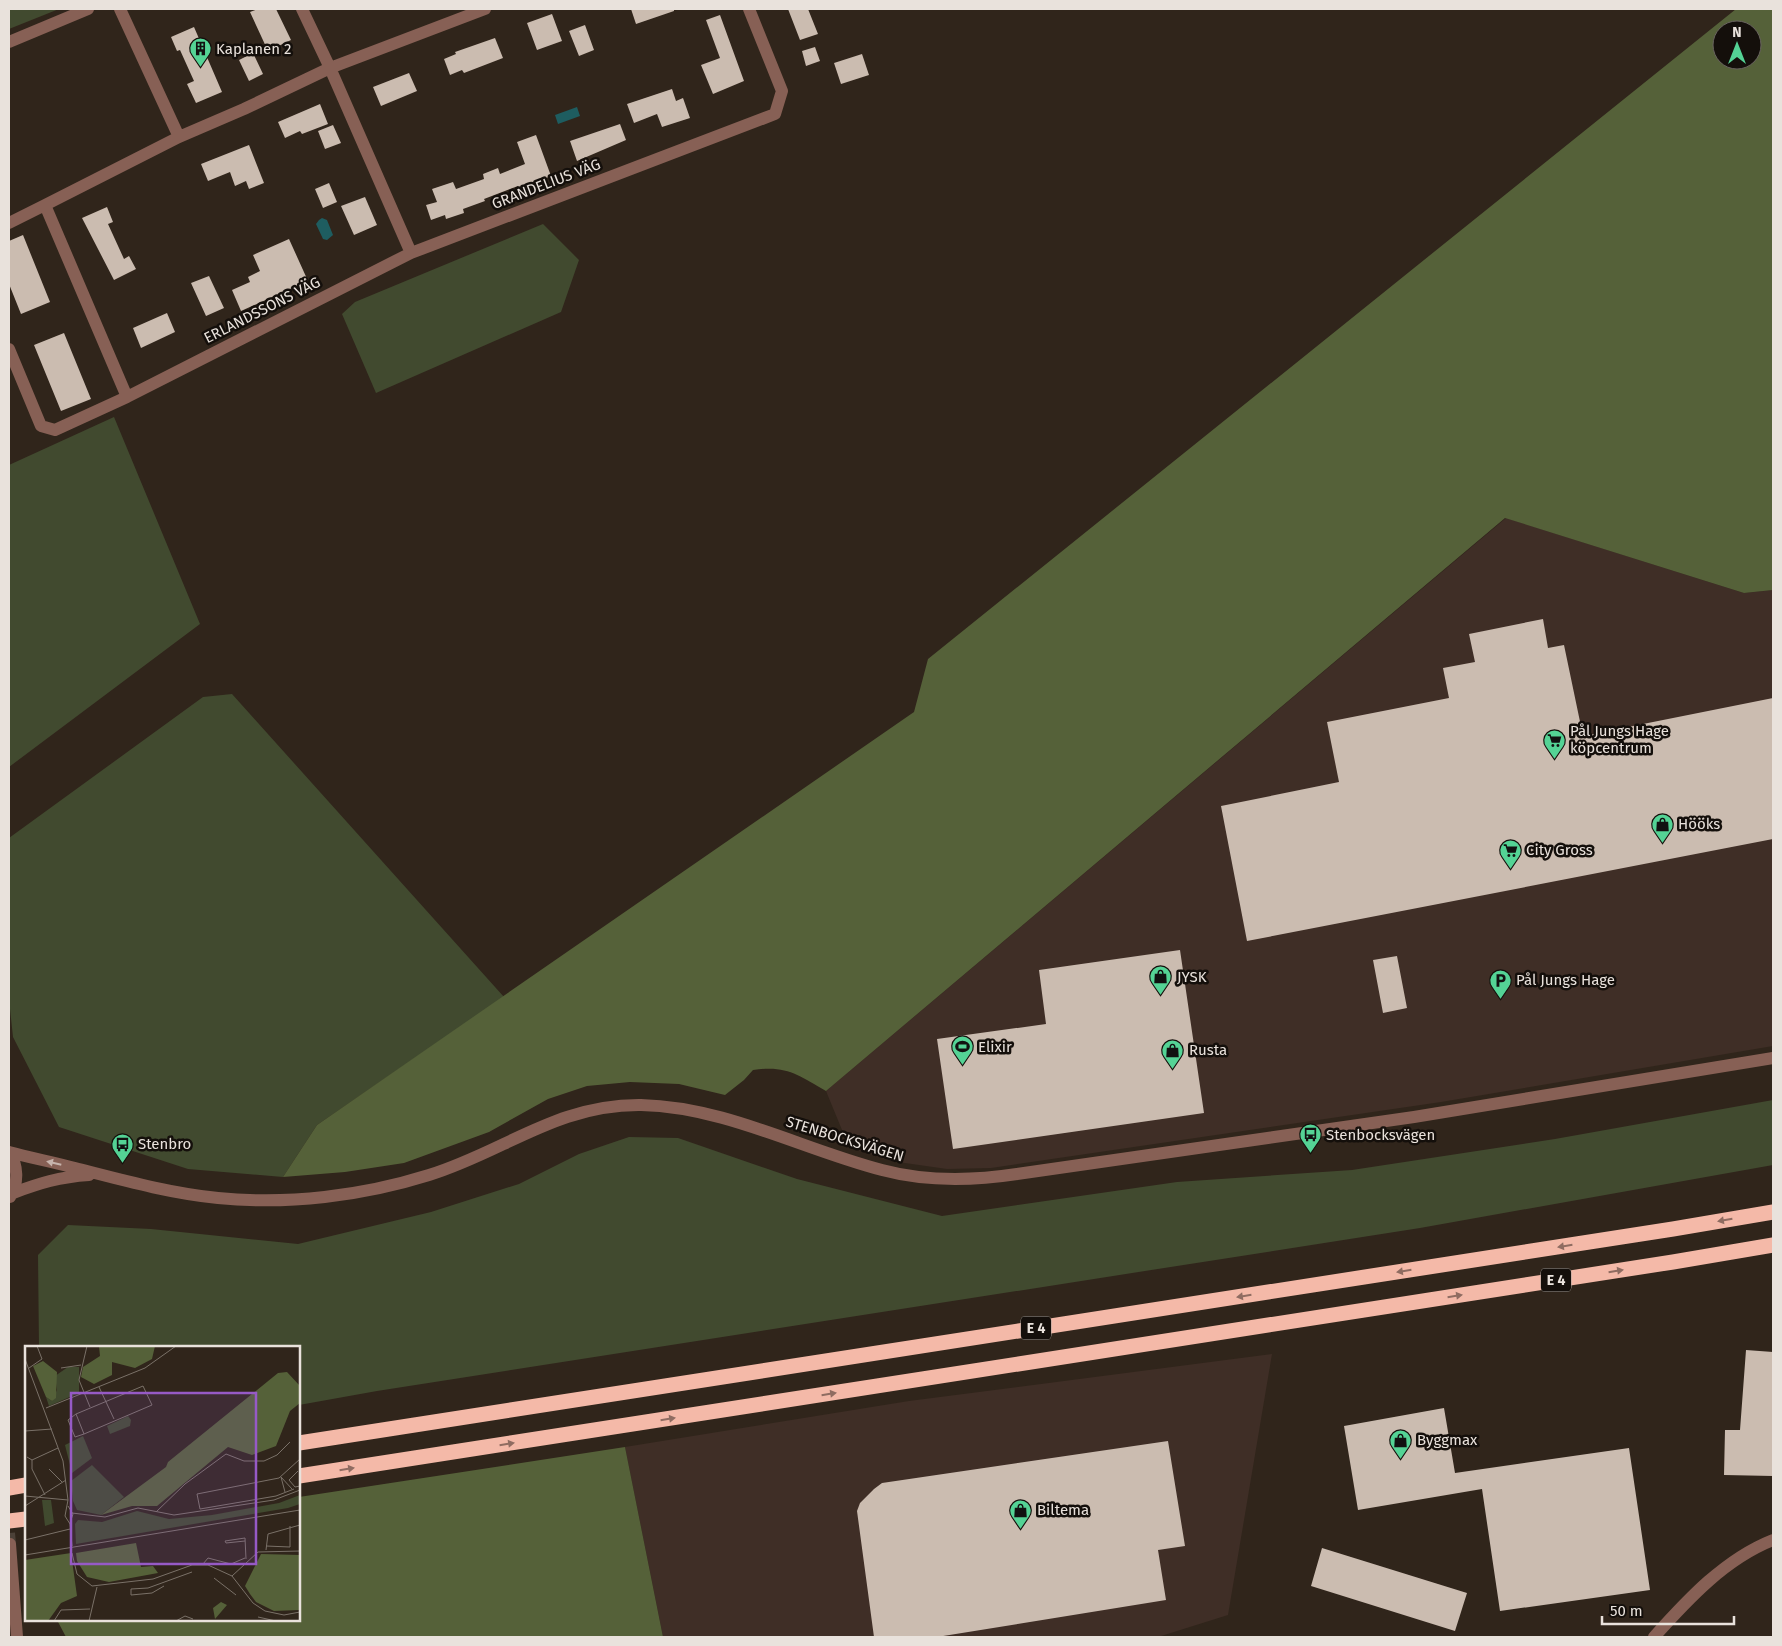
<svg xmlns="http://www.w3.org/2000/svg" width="1782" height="1646" font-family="'Fira Sans',sans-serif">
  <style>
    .commercial { fill: #3f2e26 }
    .green { fill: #414a2f }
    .forest { fill: #556139; fill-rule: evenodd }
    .water { fill: #1e5d60 }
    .building { fill: #cbbcb0 }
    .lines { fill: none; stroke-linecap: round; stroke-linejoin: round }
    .minor-tunnel { stroke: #4c4138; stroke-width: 12; stroke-dasharray: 12 6; stroke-linecap: butt }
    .minor { stroke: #876055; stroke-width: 12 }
    .highway { stroke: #f4b9a8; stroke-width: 15 }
    .oneway { fill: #c7b4ad }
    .oneway2 { fill: #8f6c61 }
    .labels { text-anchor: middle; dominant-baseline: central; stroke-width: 5; stroke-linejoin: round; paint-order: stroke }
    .shield { fill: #140f0b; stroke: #a9a39d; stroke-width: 1 }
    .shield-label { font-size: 14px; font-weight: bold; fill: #e9e2dc }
    .poi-label { font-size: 15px; fill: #e9e2dc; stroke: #140f0b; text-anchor: start }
    .street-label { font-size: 15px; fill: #e9e2dc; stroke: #140f0b }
    .inset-road { fill: none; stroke: #7a7168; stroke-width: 1 }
    .view { fill: #965ac6; fill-opacity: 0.15; stroke: #965ac6; stroke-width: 2.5 }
    .inset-edge { fill: none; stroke: #e9e2dc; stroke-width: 2.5 }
  </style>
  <rect width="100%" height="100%" fill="#30251b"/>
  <path class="commercial" d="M1506,518L1744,593L1773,590V1046L1441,1102L991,1168L947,1169L891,1161L849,1147L826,1091Z
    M1272,1354L1228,1615L1158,1637H663L625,1447L909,1401Z"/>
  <path class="green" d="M9,9H59L9,29Z
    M543,224L579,260L561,312L376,393L342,314L355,302Z
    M114,417L200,624L9,767V465Z
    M232,694L504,997L317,1125L283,1177L188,1169L59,1127L13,1037L9,1000V838L203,697Z
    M1773,1100V1165L1420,1228L377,1391L299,1405V1347H39L38,1255L68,1225L151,1229L298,1244L431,1212L519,1184L579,1154L629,1137L678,1138L797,1179L942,1216L1177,1182L1352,1170L1555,1139Z"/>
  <path class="forest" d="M1736,9H1773V590L1744,593L1505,518L826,1091C798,1075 787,1065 753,1070L744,1080L725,1095L679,1084L630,1082L587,1086L548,1099L489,1132L404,1163L345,1172L283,1177L317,1125L914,712L928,659ZM1722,30H1752V60H1722Z
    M625,1447L663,1637H66L57,1620H299V1497Z"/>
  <path class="water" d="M577,107L580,116L558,124L555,115Z
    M322,218L327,220L333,235L327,240L323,239L316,224L319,220Z"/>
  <path class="building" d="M258,9H276L291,40L268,51L250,12Z
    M631,9H674V11L636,24Z
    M788,9H808L818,34L800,40Z
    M552,14L562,41L537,50L527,23Z
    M720,15L744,81L713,94L701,65L720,58L706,20Z
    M585,25L594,50L579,56L569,31Z
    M194,27L222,92L196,103L187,84L194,81L180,50L177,51L171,37Z
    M495,38L503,58L464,73L462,70L450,75L444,59L456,54L455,52Z
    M815,47L820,61L806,66L802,51Z
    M253,53L263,74L249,81L239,60Z
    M862,54L869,75L841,84L834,63Z
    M409,73L417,91L381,106L373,87Z
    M672,89L676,101L683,98L690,118L662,127L657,114L634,123L627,104Z
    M320,104L328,124L302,134L300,131L285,138L278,122Z
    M620,124L626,140L577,161L570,141Z
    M333,125L341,143L325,149L318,131Z
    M536,135L551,176L519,189L518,186L484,199L485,201L463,209L464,213L446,219L445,215L431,220L426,205L437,202L432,189L453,182L456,189L484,179L483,174L498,168L500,174L525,164L517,142Z
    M249,145L264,183L249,189L246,181L235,186L230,172L208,181L201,164Z
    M329,183L337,202L323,208L315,189Z
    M365,197L377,225L354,235L341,206Z
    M107,207L113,222L108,224L124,259L129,256L136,269L114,280L82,218Z
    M23,235L50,302L21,314L9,284V241Z
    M289,239L308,281L241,311L232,290L250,282L248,277L260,271L253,255Z
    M209,276L224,308L206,316L191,283Z
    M167,313L175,332L141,348L133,328Z
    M64,333L91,399L61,411L34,345Z
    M1543,619L1548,648L1564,645L1583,736L1773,698V839L1247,941L1221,806L1339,782L1327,722L1449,698L1443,668L1475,662L1469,634Z
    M1180,950L1204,1113L953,1149L937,1039L1046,1024L1039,970Z
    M1397,956L1407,1008L1383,1013L1373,960Z
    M1746,1350L1773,1352V1476L1724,1475L1725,1430H1740Z
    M1444,1408L1455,1473L1629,1448L1650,1590L1500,1611L1482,1489L1358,1510L1344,1426Z
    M1168,1441L1185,1546L1158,1550L1166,1600L937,1637H874L857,1511L860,1503L874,1489L882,1483Z
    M1322,1548L1467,1593L1455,1631L1311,1586Z"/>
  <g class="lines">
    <path class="minor-tunnel" d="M9,1533L10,1544"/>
    <path class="minor" d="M120,9L179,137
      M302,9L330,68L411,253
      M485,9L330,68L244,109L179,137L45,205L127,397L411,253L775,114L782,91L749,9
      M9,42L88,9
      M9,223L45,205
      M9,349L41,426L55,430L127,397
      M9,1152C31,1158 53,1162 75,1168C122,1180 169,1193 218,1198C288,1205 362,1196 429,1175C504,1152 557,1104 641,1105C726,1107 801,1149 882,1170C927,1182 971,1181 1017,1174L1414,1117L1773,1058
      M9,1152C18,1165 19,1183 10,1197
      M13,1193C40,1183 59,1177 89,1175
      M10,1544L17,1637
      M1654,1637C1688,1599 1725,1559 1773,1540"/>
    <path class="highway" d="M299,1443L1673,1229L1773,1212
      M299,1476L1673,1262L1773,1245
      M9,1488L26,1485
      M9,1521L26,1519"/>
  </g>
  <defs><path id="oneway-solid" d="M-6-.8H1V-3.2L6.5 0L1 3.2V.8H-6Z" transform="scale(1.25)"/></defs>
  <use class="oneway" href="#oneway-solid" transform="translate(54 1163) rotate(-167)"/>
  <g class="oneway2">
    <use href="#oneway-solid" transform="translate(1725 1220) rotate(170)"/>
    <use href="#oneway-solid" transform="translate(1565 1246) rotate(171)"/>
    <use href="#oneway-solid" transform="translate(1404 1271) rotate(171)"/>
    <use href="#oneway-solid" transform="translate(1616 1271) rotate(-9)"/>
    <use href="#oneway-solid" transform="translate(1244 1296) rotate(171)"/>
    <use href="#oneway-solid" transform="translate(1455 1296) rotate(-9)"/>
    <use href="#oneway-solid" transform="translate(829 1394) rotate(-9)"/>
    <use href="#oneway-solid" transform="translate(668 1419) rotate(-9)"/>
    <use href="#oneway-solid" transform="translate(507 1444) rotate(-9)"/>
    <use href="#oneway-solid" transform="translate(347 1469) rotate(-9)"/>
  </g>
  <defs>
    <symbol id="building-pin" viewBox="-11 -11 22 30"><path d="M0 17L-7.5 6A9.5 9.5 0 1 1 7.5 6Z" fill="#54d395" stroke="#140f0b"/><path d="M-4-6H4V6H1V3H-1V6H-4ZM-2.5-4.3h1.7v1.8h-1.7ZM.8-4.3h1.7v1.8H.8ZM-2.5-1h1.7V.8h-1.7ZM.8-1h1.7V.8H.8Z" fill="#111"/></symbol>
    <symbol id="supermarket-pin" viewBox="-11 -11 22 30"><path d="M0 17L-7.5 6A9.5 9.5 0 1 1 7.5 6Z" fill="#54d395" stroke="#140f0b"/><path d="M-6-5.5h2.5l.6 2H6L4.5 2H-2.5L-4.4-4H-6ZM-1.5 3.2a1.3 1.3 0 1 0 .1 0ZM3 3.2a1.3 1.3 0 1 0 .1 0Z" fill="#111"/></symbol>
    <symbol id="shop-pin" viewBox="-11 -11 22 30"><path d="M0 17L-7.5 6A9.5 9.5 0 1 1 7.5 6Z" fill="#54d395" stroke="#140f0b"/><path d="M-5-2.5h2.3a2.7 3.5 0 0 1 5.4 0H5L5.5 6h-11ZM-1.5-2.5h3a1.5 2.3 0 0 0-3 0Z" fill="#111"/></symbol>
    <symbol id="parking-pin" viewBox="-11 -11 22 30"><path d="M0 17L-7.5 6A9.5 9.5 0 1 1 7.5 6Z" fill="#54d395" stroke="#140f0b"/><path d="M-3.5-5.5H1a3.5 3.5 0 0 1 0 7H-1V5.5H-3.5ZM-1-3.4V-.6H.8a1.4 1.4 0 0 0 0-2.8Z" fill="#111"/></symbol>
    <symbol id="stadium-pin" viewBox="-11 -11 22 30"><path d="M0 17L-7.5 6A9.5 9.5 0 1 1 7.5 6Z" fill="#54d395" stroke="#140f0b"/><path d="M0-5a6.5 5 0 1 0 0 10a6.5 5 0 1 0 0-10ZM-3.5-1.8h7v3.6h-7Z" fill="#111"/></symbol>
    <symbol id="bus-pin" viewBox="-11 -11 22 30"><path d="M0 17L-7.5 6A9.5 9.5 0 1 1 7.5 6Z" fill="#54d395" stroke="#140f0b"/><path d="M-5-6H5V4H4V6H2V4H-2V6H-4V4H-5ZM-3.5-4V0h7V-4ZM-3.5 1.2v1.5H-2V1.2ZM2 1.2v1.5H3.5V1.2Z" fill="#111"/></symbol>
  </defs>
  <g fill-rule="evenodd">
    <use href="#building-pin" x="188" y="36" width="25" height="34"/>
    <use href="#supermarket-pin" x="1542" y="728" width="25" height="34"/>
    <use href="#shop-pin" x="1650" y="812" width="25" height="34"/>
    <use href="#supermarket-pin" x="1498" y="838" width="25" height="34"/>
    <use href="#shop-pin" x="1148" y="964" width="25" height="34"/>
    <use href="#parking-pin" x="1488" y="968" width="25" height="34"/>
    <use href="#stadium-pin" x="950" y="1034" width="25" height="34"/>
    <use href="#shop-pin" x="1160" y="1038" width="25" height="34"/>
    <use href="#bus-pin" x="1298" y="1122" width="25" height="34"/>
    <use href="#bus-pin" x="110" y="1132" width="25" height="34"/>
    <use href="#shop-pin" x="1388" y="1428" width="25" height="34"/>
    <use href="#shop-pin" x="1008" y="1498" width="25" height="34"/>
  </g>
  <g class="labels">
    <g class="shield">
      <rect x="1541" y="1268.5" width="30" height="23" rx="4"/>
      <rect x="1021" y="1316.5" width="30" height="23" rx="4"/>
    </g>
    <g class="shield-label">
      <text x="1556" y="1280">E 4</text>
      <text x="1036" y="1328">E 4</text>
    </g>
    <g class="poi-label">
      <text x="216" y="49">Kaplanen 2</text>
      <text x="1570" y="731">Pål Jungs Hage<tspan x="1570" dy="17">köpcentrum</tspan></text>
      <text x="1678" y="824">Hööks</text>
      <text x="1526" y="850">City Gross</text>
      <text x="1177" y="977">JYSK</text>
      <text x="1516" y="980">Pål Jungs Hage</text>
      <text x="978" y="1047">Elixir</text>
      <text x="1189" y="1050">Rusta</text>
      <text x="1326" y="1135">Stenbocksvägen</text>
      <text x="138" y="1144">Stenbro</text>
      <text x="1417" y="1440">Byggmax</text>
      <text x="1037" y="1510">Biltema</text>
    </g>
    <g class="street-label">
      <text transform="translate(546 184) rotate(-21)">GRANDELIUS VÄG</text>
      <text transform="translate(262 310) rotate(-27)">ERLANDSSONS VÄG</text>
      <text transform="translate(845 1139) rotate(17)">STENBOCKSVÄGEN</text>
    </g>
  </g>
  <g transform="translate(25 1346)">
    <rect width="275" height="275" fill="#30251b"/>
    <path d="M43,21H54V47L24,60L21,51L27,55L32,44L30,30ZM103,70L106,74L105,80L85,88L82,80ZM58,90L67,112L47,127L40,99ZM67,119L99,151L76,169L52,164L48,155L46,135ZM275,149V158L263,162L51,198L50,178L53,174L77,176L112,165L144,173L187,169L254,157ZM17,154H26L29,177L20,180Z" fill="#414a2f"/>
    <path d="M74,0H130L127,13L110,22L87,16V29L69,38L56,31L58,21L75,10ZM18,15L32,26L31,52L27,55L21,51L8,20ZM262,26L275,40V57L265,65L251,100L227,109L203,101L132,160H107L76,169L141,121L143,116L253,27ZM111,197L116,221L128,220L133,227L84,236L62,231L52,215L51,207ZM46,207L52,250L36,257L23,275H0V214ZM236,208L275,209L274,264L249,265L231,256L225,248L220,240ZM196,256L202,259L190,273L188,262Z" fill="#556139"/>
    <path class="inset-road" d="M62,0L54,34L65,61M0,13L38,115L43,154L40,170L45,178L47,200M4,22L17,13L12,0M36,22L56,19M118,40L127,59L59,88L51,68ZM74,41L89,73M21,62L120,22L151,0M51,68L43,74L50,91L59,88M0,85L27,83M2,111L7,114L33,102M7,114V123L20,149M24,123L37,136M273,125L264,134L270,141L275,140M269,143L251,150L175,163L172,148L254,132L275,113M260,146L256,131L267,143M0,150L43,154M0,160L41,134M43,160L48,168L45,177M131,166L160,138L201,108L219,115H239L252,109L265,96M47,167L80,171L113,162L149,169L249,154L275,144M0,194L45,183M220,195L201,197L200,195L220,192L221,213M241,200L265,201V180M241,204L243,188L275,179M47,207L52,228L67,240L128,233L167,219H183L207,230L228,257L240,265L259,269L275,266M0,209L275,164M178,218L183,212L206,218L220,212M207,230L233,206L275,205M189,232L211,249M139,240L127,247L106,249V243L123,242L167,226M233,271L251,275M29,275L36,264L65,263M64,275L72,241M151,275L160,270L168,273"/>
    <path class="view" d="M46,47H231V218H46Z"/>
    <rect width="275" height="275" class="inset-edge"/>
  </g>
  <rect width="1782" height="1646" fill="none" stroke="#e9e2dc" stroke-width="20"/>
  <g transform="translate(1737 45)"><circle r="24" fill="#140f0b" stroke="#69635f"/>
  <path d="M0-4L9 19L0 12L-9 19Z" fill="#54d395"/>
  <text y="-8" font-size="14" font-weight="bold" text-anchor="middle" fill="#e9e2dc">N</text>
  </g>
  <path d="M1602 1616v8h132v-8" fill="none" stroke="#e9e2dc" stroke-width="2.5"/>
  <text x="1610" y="1616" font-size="15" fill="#e9e2dc" stroke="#140f0b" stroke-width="4" paint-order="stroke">50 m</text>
</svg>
